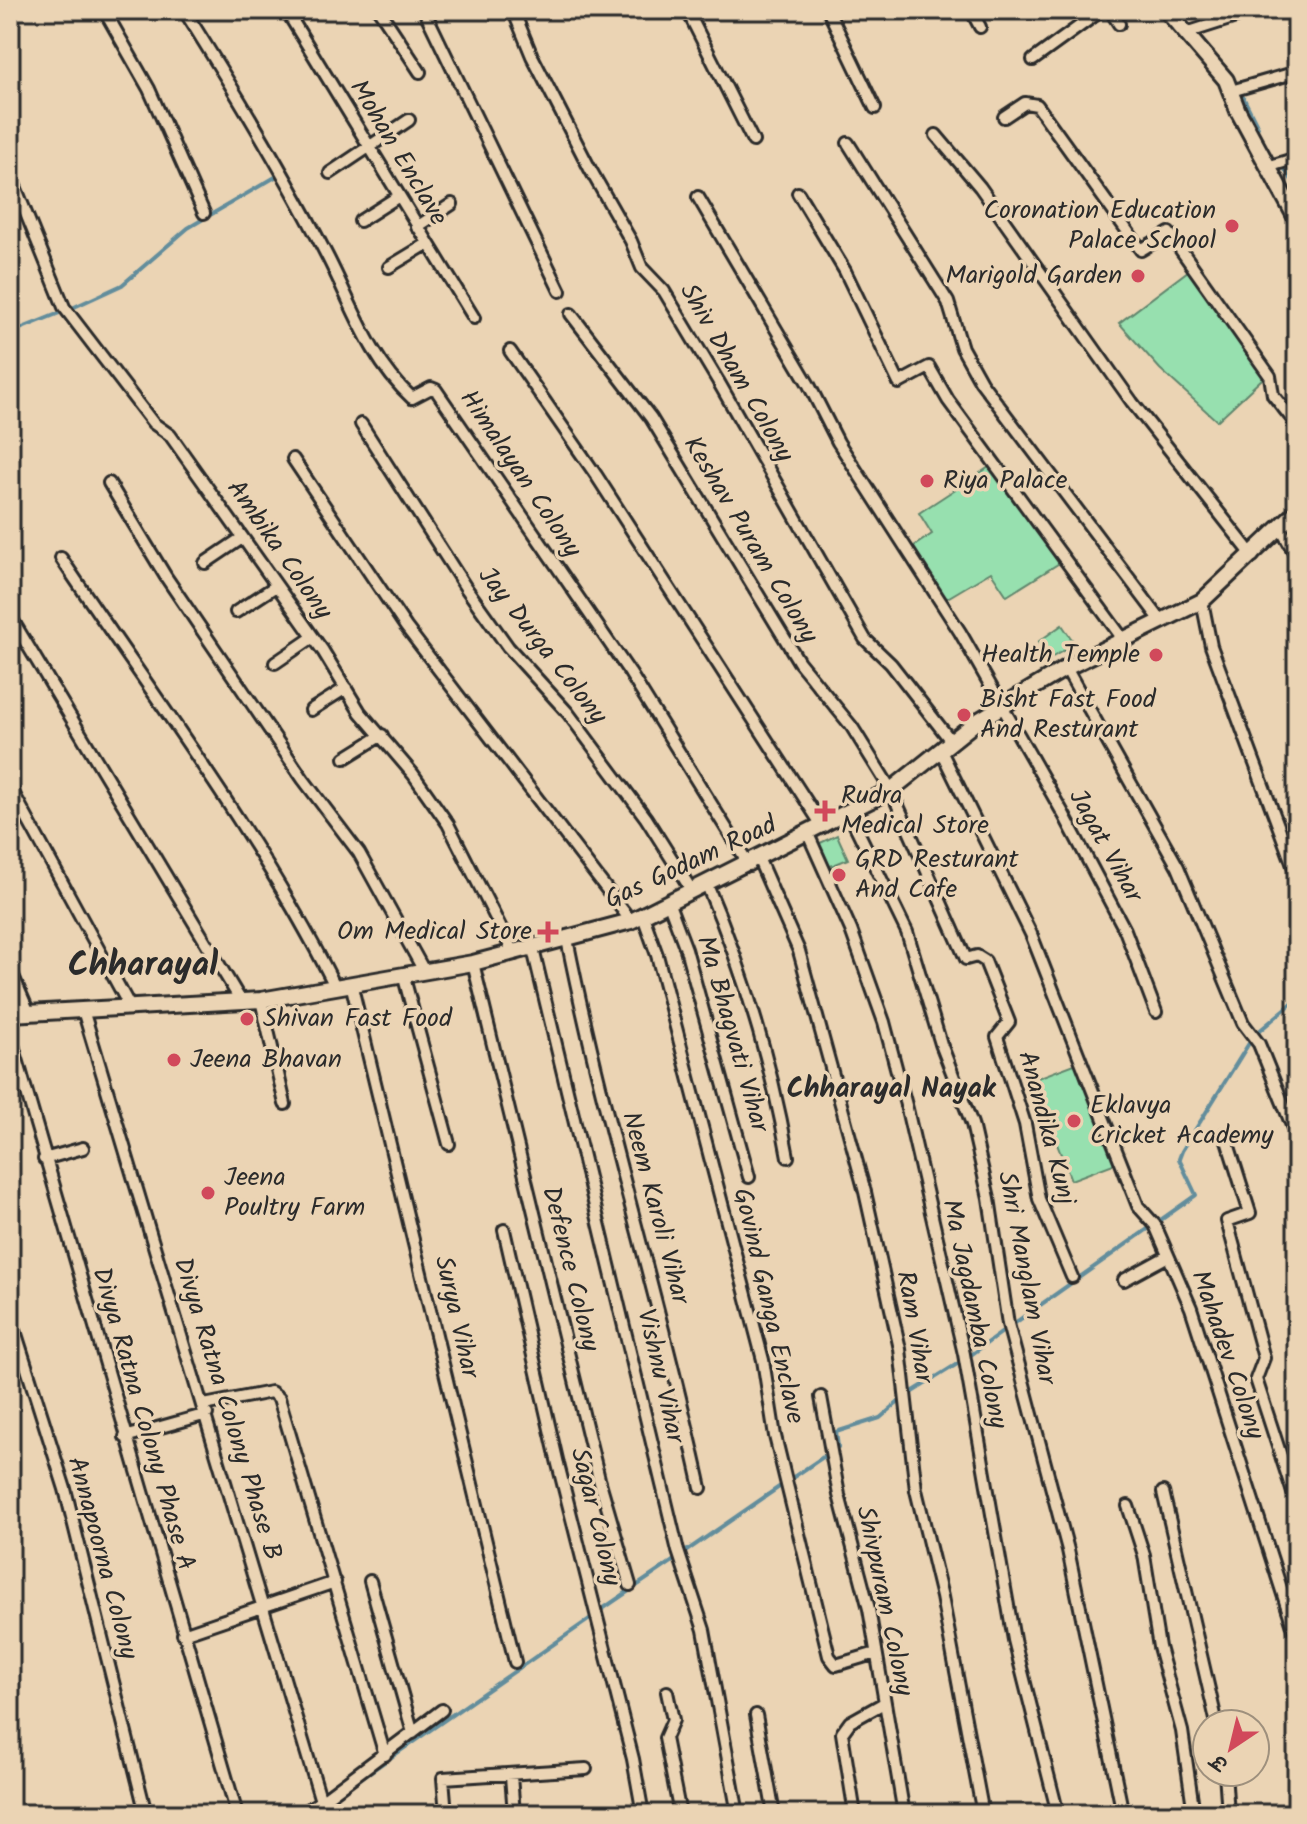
<svg xmlns="http://www.w3.org/2000/svg" width="1307" height="1824" font-family="Kalam,'Playpen Sans Deva',sans-serif">
  <style>
    .green { fill: #97e0af; stroke: #61866d; stroke-width: 2 }
    .lines { fill: none; stroke-linecap: round; stroke-linejoin: round }
    .stream { stroke: #628d9c; stroke-width: 4 }
    .street-casing { stroke: #2b2b2b; stroke-width: 16 }
    .secondary-casing { stroke: #2b2b2b; stroke-width: 20 }
    .street { stroke: #ebd4b4; stroke-width: 10 }
    .secondary { stroke: #ebd4b4; stroke-width: 14 }
    .poi-dot { fill: #d1495b; stroke: #ebd4b4; stroke-width: 3 }
    .labels { text-anchor: middle; dominant-baseline: central; stroke-width: 7; stroke-linejoin: round; paint-order: stroke }
    .street-label { font-size: 26px; fill: #2b2b2b; stroke: #ebd4b4 }
    .poi-label { font-size: 26px; fill: #2b2b2b; stroke: #ebd4b4; text-anchor: start }
    .neighbourhood-label { font-size: 28px; font-weight: bold; fill: #2b2b2b; stroke: #ebd4b4 }
    .district-label { font-size: 34px; font-weight: bold; fill: #2b2b2b; stroke: #ebd4b4 }
  </style>
  <rect width="100%" height="100%" fill="#ebd4b4"/>
  <filter id="ink" filterUnits="userSpaceOnUse"><feTurbulence type="fractalNoise" baseFrequency=".0125" numOctaves="2"/><feDisplacementMap in="SourceGraphic" scale="16" xChannelSelector="R" yChannelSelector="G"/><feConvolveMatrix kernelMatrix="1 2 1 2 8 2 1 2 1" color-interpolation-filters="sRGB"/></filter>
  <g filter="url(#ink)">
    <path class="green" d="M1188,271L1264,377L1217,421L1160,369L1119,323Z
      M989,467L1061,562L1007,596L991,572L944,600L911,548L932,534L919,513Z
      M1062,625L1075,644L1049,659L1038,642Z
      M837,835L848,859L826,868L816,845Z
      M1077,1063L1116,1163L1071,1180L1032,1080Z"/>
    <g class="lines">
      <path class="stream" d="M1243,97L1258,127
        M1284,168L1297,188
        M70,309L122,285L188,228L277,176
        M10,333L62,312
        M1258,1032L1297,999
        M1012,1325L1196,1195L1179,1159L1182,1151L1251,1040
        M971,1355L1005,1330
        M909,1394L962,1361
        M838,1447L836,1432L880,1418L901,1400
        M792,1478L829,1453
        M685,1552L782,1485
        M601,1610L676,1559
        M334,1797L594,1616"/>
      <defs>
        <path id="street" d="M104,10L149,89L204,213
          M184,10C233,88 283,170 325,252C352,303 368,358 412,398L431,388L436,390L630,673L749,865
          M286,10L474,318
          M379,10L420,72
          M424,10L560,291
          M513,10L532,56L590,169L631,241L642,268L664,291L718,381L865,639L891,664L951,741
          M687,10L753,141
          M828,10L875,108
          M971,10L980,27
          M1110,10L1119,24
          M1186,33L1258,10
          M1033,60L1102,10
          M1231,91L1297,72
          M1004,117L1025,103L1037,105L1141,250L1169,233L1270,376L1273,395L1297,425
          M936,135L980,187L1132,402L1253,556
          M848,143L948,302L962,348L981,382L1162,622
          M1267,167L1297,158
          M330,173L409,120
          M10,174L64,307L153,423L170,435L323,651L360,712L413,774L448,824L514,954
          M798,193L845,271L899,383L929,367L948,400L1123,639
          M698,197L809,385L838,442L960,632L1064,815L1125,930L1156,1012
          M360,221L399,196
          M417,227L452,204
          M389,267L427,244
          M571,314L651,418L799,662L852,727L891,790L966,959L977,956L985,961L1009,1022L997,1037L1025,1124L1039,1199L1072,1277
          M510,351L596,475L823,827
          M361,424L466,588L508,647L568,713L646,818L692,891
          M293,459L406,627L631,921
          M109,483L166,577L303,779L359,853L424,971
          M1280,527L1297,557
          M61,558C155,699 259,835 335,986
          M205,563L242,538
          M1202,601L1211,646L1297,876
          M236,612L276,586
          M10,616L241,1001
          M275,663L313,637
          M1066,668L1178,867L1243,1023L1259,1044L1297,1138
          M311,710L346,688
          M941,751L1031,934L1138,1206L1155,1225L1191,1308L1297,1638
          M345,758L382,735
          M10,787L130,1007
          M849,813L907,932L941,1044L972,1124L989,1198L1008,1324L1068,1550L1123,1814
          M808,834L851,930L884,1022L907,1109L964,1354L1014,1640L1058,1814
          M759,860L799,951L865,1192L900,1349L916,1490L942,1597L983,1814
          M707,885C745,974 771,1062 788,1157
          M669,904L686,949L749,1177
          M643,916L657,955L763,1360L775,1436L829,1656L836,1665L876,1653
          M567,939C604,1124 661,1304 701,1488
          M533,949L678,1551L704,1630L738,1814
          M473,963L599,1479L630,1585
          M10,969L29,1013
          M403,974L449,1144
          M351,983L515,1662
          M261,1000L285,1104
          M83,1010L321,1801L302,1814
          M10,1035L237,1814
          M1225,1134L1250,1213L1227,1221L1264,1358L1256,1379L1297,1505
          M44,1159L83,1148
          M504,1230L558,1464L633,1759L643,1814
          M1124,1280L1168,1256
          M10,1315L65,1489L146,1814
          M821,1397L839,1495L869,1609L904,1814
          M204,1405L271,1392L279,1398L385,1755
          M125,1437L207,1414
          M1163,1492L1217,1724
          M1128,1506L1144,1555L1159,1647L1182,1731L1194,1814
          M370,1581L413,1733
          M183,1634L335,1582
          M667,1692L673,1720L665,1738L680,1814
          M756,1715L774,1814
          M1225,1772L1228,1814
          M511,1776L514,1814
          M321,1801L442,1710
          M446,1814L443,1778L586,1769
          M855,1814L842,1733L850,1722L884,1703
          M1292,1814L1297,1772"/>
        <path id="secondary" d="M1166,10L1226,80L1238,111L1297,220
          M10,1014L261,1000L473,963L631,921L891,790L976,722L1066,668L1202,601L1297,511"/>
      </defs>
      <use href="#street" class="street-casing"/>
      <use href="#secondary" class="secondary-casing"/>
      <use href="#street" class="street"/>
      <use href="#secondary" class="secondary"/>
    </g>
  </g>
  <g class="poi-dot">
    <circle cx="1232" cy="226" r="8"/>
    <circle cx="1138" cy="276" r="8"/>
    <circle cx="927" cy="481" r="8"/>
    <circle cx="1156" cy="655" r="8"/>
    <circle cx="964" cy="715" r="8"/>
    <path d="M821 799h8v8h8v8h-8v8h-8v-8h-8v-8h8z"/>
    <circle cx="839" cy="875" r="8"/>
    <path d="M544 920h8v8h8v8h-8v8h-8v-8h-8v-8h8z"/>
    <circle cx="247" cy="1019" r="8"/>
    <circle cx="174" cy="1060" r="8"/>
    <circle cx="1074" cy="1121" r="8"/>
    <circle cx="208" cy="1193" r="8"/>
  </g>
  <g class="labels">
    <g class="street-label">
      <text transform="translate(398 153) rotate(59)">Mohan Enclave</text>
      <text transform="translate(736 373) rotate(60)">Shiv Dham Colony</text>
      <text transform="translate(520 474) rotate(56)">Himalayan Colony</text>
      <text transform="translate(750 540) rotate(59)">Keshav Puram Colony</text>
      <text transform="translate(279 550) rotate(55)">Ambika Colony</text>
      <text transform="translate(542 646) rotate(52)">Jay Durga Colony</text>
      <text transform="translate(1105 846) rotate(61)">Jagat Vihar</text>
      <text transform="translate(691 863) rotate(-25)">Gas Godam Road</text>
      <text transform="translate(732 1034) rotate(74)">Ma Bhagvati Vihar</text>
      <text transform="translate(1046 1128) rotate(75)">Anandika Kunj</text>
      <text transform="translate(655 1208) rotate(75)">Neem Karoli Vihar</text>
      <text transform="translate(570 1269) rotate(76)">Defence Colony</text>
      <text transform="translate(1026 1278) rotate(79)">Shri Manglam Vihar</text>
      <text transform="translate(768 1306) rotate(77)">Govind Ganga Enclave</text>
      <text transform="translate(974 1314) rotate(78)">Ma Jagdamba Colony</text>
      <text transform="translate(456 1317) rotate(77)">Surya Vihar</text>
      <text transform="translate(914 1327) rotate(80)">Ram Vihar</text>
      <text transform="translate(1227 1355) rotate(71)">Mahadev Colony</text>
      <text transform="translate(660 1376) rotate(77)">Vishnu Vihar</text>
      <text transform="translate(227 1409) rotate(73)">Divya Ratna Colony Phase B</text>
      <text transform="translate(143 1419) rotate(74)">Divya Ratna Colony Phase A</text>
      <text transform="translate(595 1517) rotate(76)">Sagar Colony</text>
      <text transform="translate(102 1558) rotate(75)">Annapoorna Colony</text>
      <text transform="translate(884 1601) rotate(78)">Shivpuram Colony</text>
    </g>
    <g class="poi-label">
      <text x="1216" y="211" text-anchor="end">Coronation Education<tspan x="1216" dy="30">Palace School</tspan></text>
      <text x="1122" y="276" text-anchor="end">Marigold Garden</text>
      <text x="943" y="481">Riya Palace</text>
      <text x="1140" y="655" text-anchor="end">Health Temple</text>
      <text x="980" y="700">Bisht Fast Food<tspan x="980" dy="30">And Resturant</tspan></text>
      <text x="841" y="796">Rudra<tspan x="841" dy="30">Medical Store</tspan></text>
      <text x="855" y="860">GRD Resturant<tspan x="855" dy="30">And Cafe</tspan></text>
      <text x="532" y="932" text-anchor="end">Om Medical Store</text>
      <text x="263" y="1019">Shivan Fast Food</text>
      <text x="190" y="1060">Jeena Bhavan</text>
      <text x="1090" y="1106">Eklavya<tspan x="1090" dy="30">Cricket Academy</tspan></text>
      <text x="224" y="1178">Jeena<tspan x="224" dy="30">Poultry Farm</tspan></text>
    </g>
    <g class="neighbourhood-label">
      <text x="891" y="1089">Chharayal Nayak</text>
    </g>
    <g class="district-label">
      <text x="143" y="966">Chharayal</text>
    </g>
  </g>
  <rect width="1307" height="1824" fill="none" stroke="#ebd4b4" stroke-width="40"/>
  <rect x="20" y="20" width="1267" height="1784" fill="none" stroke="#2b2b2b" stroke-width="3" filter="url(#ink)"/>
  <g transform="translate(1231 1748) rotate(215)"><circle r="38" fill="#ebd4b4" stroke="#9e907d" stroke-width="2"/>
  <path d="M0-6L14 30L0 20L-14 30Z" fill="#d1495b"/>
  <text y="-12" font-size="22" font-weight="bold" text-anchor="middle" fill="#2b2b2b">उ</text>
  </g>
</svg>
